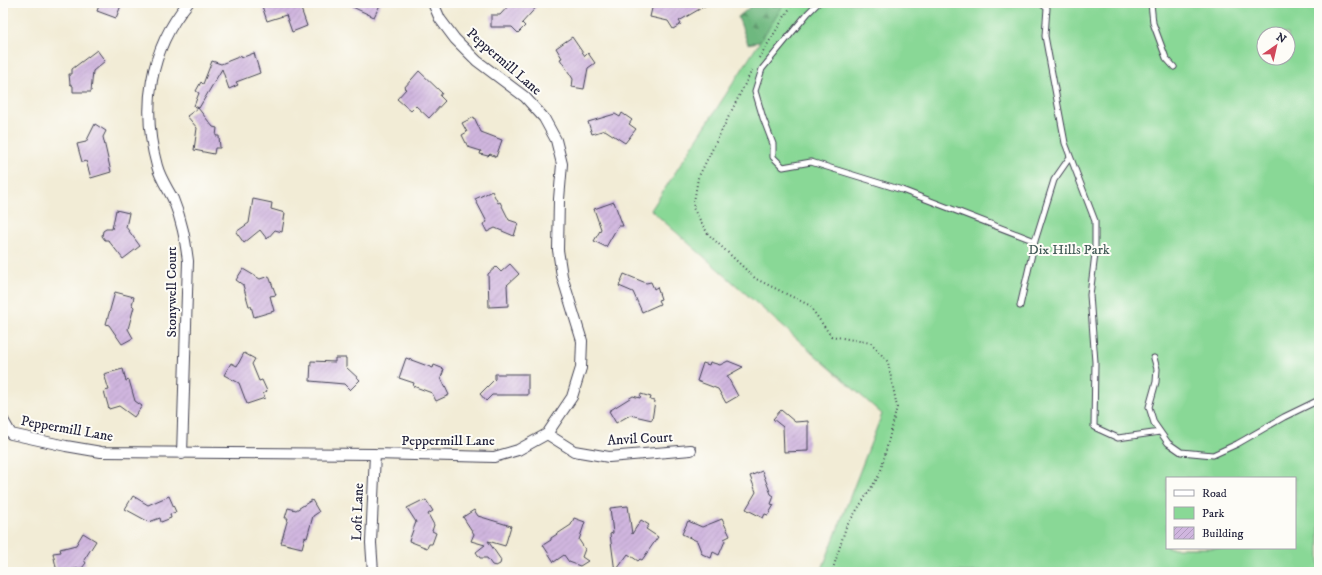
<svg xmlns="http://www.w3.org/2000/svg" width="1322" height="575" font-family="'IM FELL DW Pica',serif">
  <style>
    .forest { fill: url(#forest-firs); stroke: #486d5d }
    .park { fill: #89d896; stroke: #567d68; fill-rule: evenodd }
    .building { fill: url(#building-hatch) }
    .lines { fill: none; stroke-linecap: round; stroke-linejoin: round }
    .service-casing { stroke: #414052; stroke-width: 7 }
    .minor-casing { stroke: #414052; stroke-width: 12 }
    .path { stroke: #414052; stroke-width: 2; stroke-dasharray: 1 3; stroke-linecap: butt }
    .service { stroke: #fff; stroke-width: 5 }
    .minor { stroke: #fff; stroke-width: 10 }
    .labels { text-anchor: middle; dominant-baseline: central; stroke-width: 4; stroke-linejoin: round; paint-order: stroke }
    .street-label { font-size: 14px; fill: #22223b; stroke: #fdfcf7 }
    .park-label { font-size: 14px; fill: #415956; stroke: #fdfcf7 }
  </style>
  <defs>
    <pattern id="forest-firs" width="22" height="20" patternUnits="userSpaceOnUse"><rect width="22" height="20" fill="#6eb87f"/><path d="M5 1l3.5 6h-7zM16 11l3.5 6h-7z" fill="#5a9569"/></pattern>
    <pattern id="building-hatch" width="6" height="6" patternUnits="userSpaceOnUse"><rect width="6" height="6" fill="#d0b6df"/><path d="M-1 1l2-2M0 6l6-6M5 7l2-2" fill="none" stroke="#b29cc0"/></pattern>
  </defs>
  <rect width="100%" height="100%" fill="#fdfcf7"/>
  <filter id="ink" filterUnits="userSpaceOnUse"><feTurbulence type="fractalNoise" baseFrequency=".025" numOctaves="2"/><feDisplacementMap in="SourceGraphic" scale="8" xChannelSelector="R" yChannelSelector="G"/><feConvolveMatrix kernelMatrix="1 2 1 2 8 2 1 2 1" color-interpolation-filters="sRGB"/></filter>
  <filter id="wash" filterUnits="userSpaceOnUse"><feTurbulence type="fractalNoise" baseFrequency=".012" numOctaves="4" result="noise"/><feDisplacementMap in="SourceGraphic" scale="16" xChannelSelector="R" yChannelSelector="G"/><feGaussianBlur stdDeviation="0.9" result="paint"/><feColorMatrix in="noise" values="0 0 0 0 0 0 0 0 0 0 0 0 0 0 0 0 0 1.4 0 .05"/><feComposite in="paint" operator="in"/></filter>
  <g filter="url(#wash)">
    <rect width="100%" height="100%" fill="#f2ecd6"/>
    <path class="forest" d="M755,3H825L784,37L748,44L738,17Z"/>
    <path class="park" d="M785,3H1319V572H821L882,414L651,210ZM1264,34H1288V58H1264ZM1167,478H1295V548H1167Z"/>
    <g id="blocks">
      <path class="building" d="M100,3H122L116,18L97,11Z
        M261,3H299L307,26L292,32L286,15L267,21Z
        M344,3H381L374,17Z
        M511,3H540L522,23L525,26L518,33L512,27H491V15H500Z
        M665,3H710L679,21L681,24L673,29L668,21L650,17L653,4L660,6Z
        M572,37L585,56L588,53L595,63L588,68L584,89L572,87L573,79L560,59L562,58L556,48Z
        M97,50L105,61L93,71L91,92H73V86L70,84L69,74H72V69Z
        M254,53L260,73L236,82L238,85L229,89L222,69L199,108L194,106L199,93L196,91L201,82L203,84L212,61L221,64L241,56V58Z
        M419,71L442,93L440,96L445,101L429,118L416,106L411,111L397,99L406,89L404,88Z
        M198,108L213,127L217,128L216,136H219L220,148H215L214,154L194,150L197,128L187,116Z
        M622,113L632,120L629,124L636,129L625,143L605,130L592,134L588,122L615,114L620,117Z
        M474,117L481,132L502,140L496,157L490,154L488,156L480,154L481,151L468,147L462,135L467,132L462,123Z
        M95,124L106,131L103,137L111,172L91,178L86,161L82,162L77,144L86,142Z
        M492,191L498,203L500,202L509,220L518,223L514,236L495,228L487,232L483,224L487,222L475,199Z
        M253,199L272,203L271,209L285,213L282,232L275,230L267,239L260,230L244,243L236,232L249,223Z
        M614,202L623,226H618L606,247L594,241L601,229L594,209Z
        M116,210L129,213L126,227L140,246L123,259L108,240H105L102,236L103,231L106,229H112Z
        M510,264L519,274L507,285L508,306L489,307L488,274L496,267L501,272Z
        M243,269L260,279L269,276L276,295L270,296L274,311L254,317L251,306H249L243,285L236,280Z
        M624,274L646,283L651,282L654,289L657,287L661,299L658,300L660,304L642,312L633,292L619,286Z
        M115,292L134,297L132,305L134,307L128,329L133,338L122,344L109,325L106,324Z
        M244,353L255,359L252,364L259,381L262,380L267,391L263,394L265,398L247,404L239,383L224,375L231,363L237,366Z
        M335,358H346V367L360,380L350,390L344,384L310,381L311,361L335,362Z
        M406,358L433,368L434,365L444,369L441,378L449,395L436,401L432,393L413,386L414,383L399,378Z
        M728,361L743,367L727,376L738,396L726,403L718,389L697,381L703,363L709,365L710,362L720,365Z
        M123,369L126,381L129,380L135,401L142,406L134,417L119,406L109,409L104,391L109,390L104,374Z
        M495,374H528V395H492L486,401L480,394L495,379Z
        M641,394L651,397L650,400L655,401L652,420L630,415L616,423L609,411L633,396L640,398Z
        M781,410L795,422L808,421V451L784,452L783,427L773,419Z
        M762,471L771,494L774,496L771,504L774,505L768,515L765,514L763,518L746,509L756,492L750,476Z
        M133,496L148,505L169,496L176,512L170,514L171,518L161,522L160,518L149,522L125,509Z
        M312,500L319,512L313,516L307,538L305,537L302,548L281,543L288,518H285L288,508L296,510Z
        M426,500L433,511L428,514L434,525L432,531L436,533L432,544H429L427,548L409,541L416,522L407,508L421,501L422,502Z
        M628,506L632,534L641,520L649,525L646,529L658,537L642,560L640,559L638,561L628,554L615,572L610,534L613,533L610,508Z
        M474,510L478,516L511,526L505,546L488,541L501,560L500,564L496,566L492,565L487,558H480L476,552L485,545L471,541L474,534L463,517Z
        M574,518L585,522L579,540L585,549L582,557L588,561L580,566L569,562L564,555L554,562L543,545L551,540V538L571,525Z
        M722,519L730,536L724,539L725,541L719,555L713,552L711,558L702,554L697,541L682,534L688,521L702,527Z
        M83,533L96,541L84,560L86,563L82,568L57,572L53,553L61,552L60,549L76,545Z"/>
    </g>
  </g>
  <g filter="url(#ink)">
    <use href="#blocks" fill-opacity="0" stroke="#414052" stroke-width="1"/>
    <g class="lines">
      <defs>
        <path id="service" d="M818,3L808,13L762,69L755,91L763,118L773,144V157L783,167L811,162L902,190L1035,241L1020,306
          M1040,3L1047,8L1045,36L1065,143L1095,221V254L1090,295L1095,362L1094,427L1118,438L1160,432
          M1151,3L1153,23L1166,58L1174,67
          M1035,241L1054,180L1070,157
          M1154,358L1157,369L1156,382L1149,407L1154,423L1168,443L1181,452L1213,455L1237,444L1284,417L1319,400"/>
        <path id="minor" d="M3,420L11,434L66,446L101,452L375,454L494,457L518,450L547,434L572,397L581,368L582,341L562,276L558,250L559,199L562,164L556,140L544,118L525,97L477,61L455,39L440,19L433,3
          M547,434L574,451L609,457L691,450
          M182,454L188,261C185,238 182,221 173,199C168,189 160,178 157,166C141,109 149,50 188,3
          M373,572L371,543L375,454"/>
      </defs>
      <use href="#service" class="service-casing"/>
      <use href="#minor" class="minor-casing"/>
      <path class="path" d="M759,58L793,3
        M752,70L698,178L693,208L708,234L756,279L809,305L831,336L871,343L888,362L897,407L880,474L846,527L832,572"/>
      <use href="#service" class="service"/>
      <use href="#minor" class="minor"/>
    </g>
  </g>
  <g class="labels">
    <g class="street-label">
      <text transform="translate(504 62) rotate(41)">Peppermill Lane</text>
      <text transform="translate(172 292) rotate(-90)">Stonywell Court</text>
      <text transform="translate(67 429) rotate(10)">Peppermill Lane</text>
      <text transform="translate(640 439) rotate(-3)">Anvil Court</text>
      <text x="448" y="441">Peppermill Lane</text>
      <text transform="translate(358 512) rotate(-88)">Loft Lane</text>
    </g>
    <g class="park-label">
      <text x="1069" y="250">Dix Hills Park</text>
    </g>
  </g>
  <rect width="1322" height="575" fill="none" stroke="#fdfcf7" stroke-width="16"/>
  <rect x="1166" y="477" width="130" height="72" fill="#fdfcf7" stroke="#a5a5ac"/>
  <rect x="1174" y="490" width="20" height="6" fill="#ffffff" stroke="#a5a5ac"/>
  <text x="1202" y="497" font-size="12" fill="#22223b">Road</text>
  <rect x="1174" y="507" width="20" height="12" fill="#89d896" stroke="#a5a5ac"/>
  <text x="1202" y="517" font-size="12" fill="#22223b">Park</text>
  <rect x="1174" y="527" width="20" height="12" fill="url(#building-hatch)" stroke="#a5a5ac"/>
  <text x="1202" y="537" font-size="12" fill="#22223b">Building</text>
  <g transform="translate(1276 46) rotate(34)"><circle r="19" fill="#fdfcf7" stroke="#a5a5ac"/>
  <path d="M0-3L7 15L0 10L-7 15Z" fill="#d1495b"/>
  <text y="-6" font-size="11" font-weight="bold" text-anchor="middle" fill="#22223b">N</text>
  </g>
</svg>
